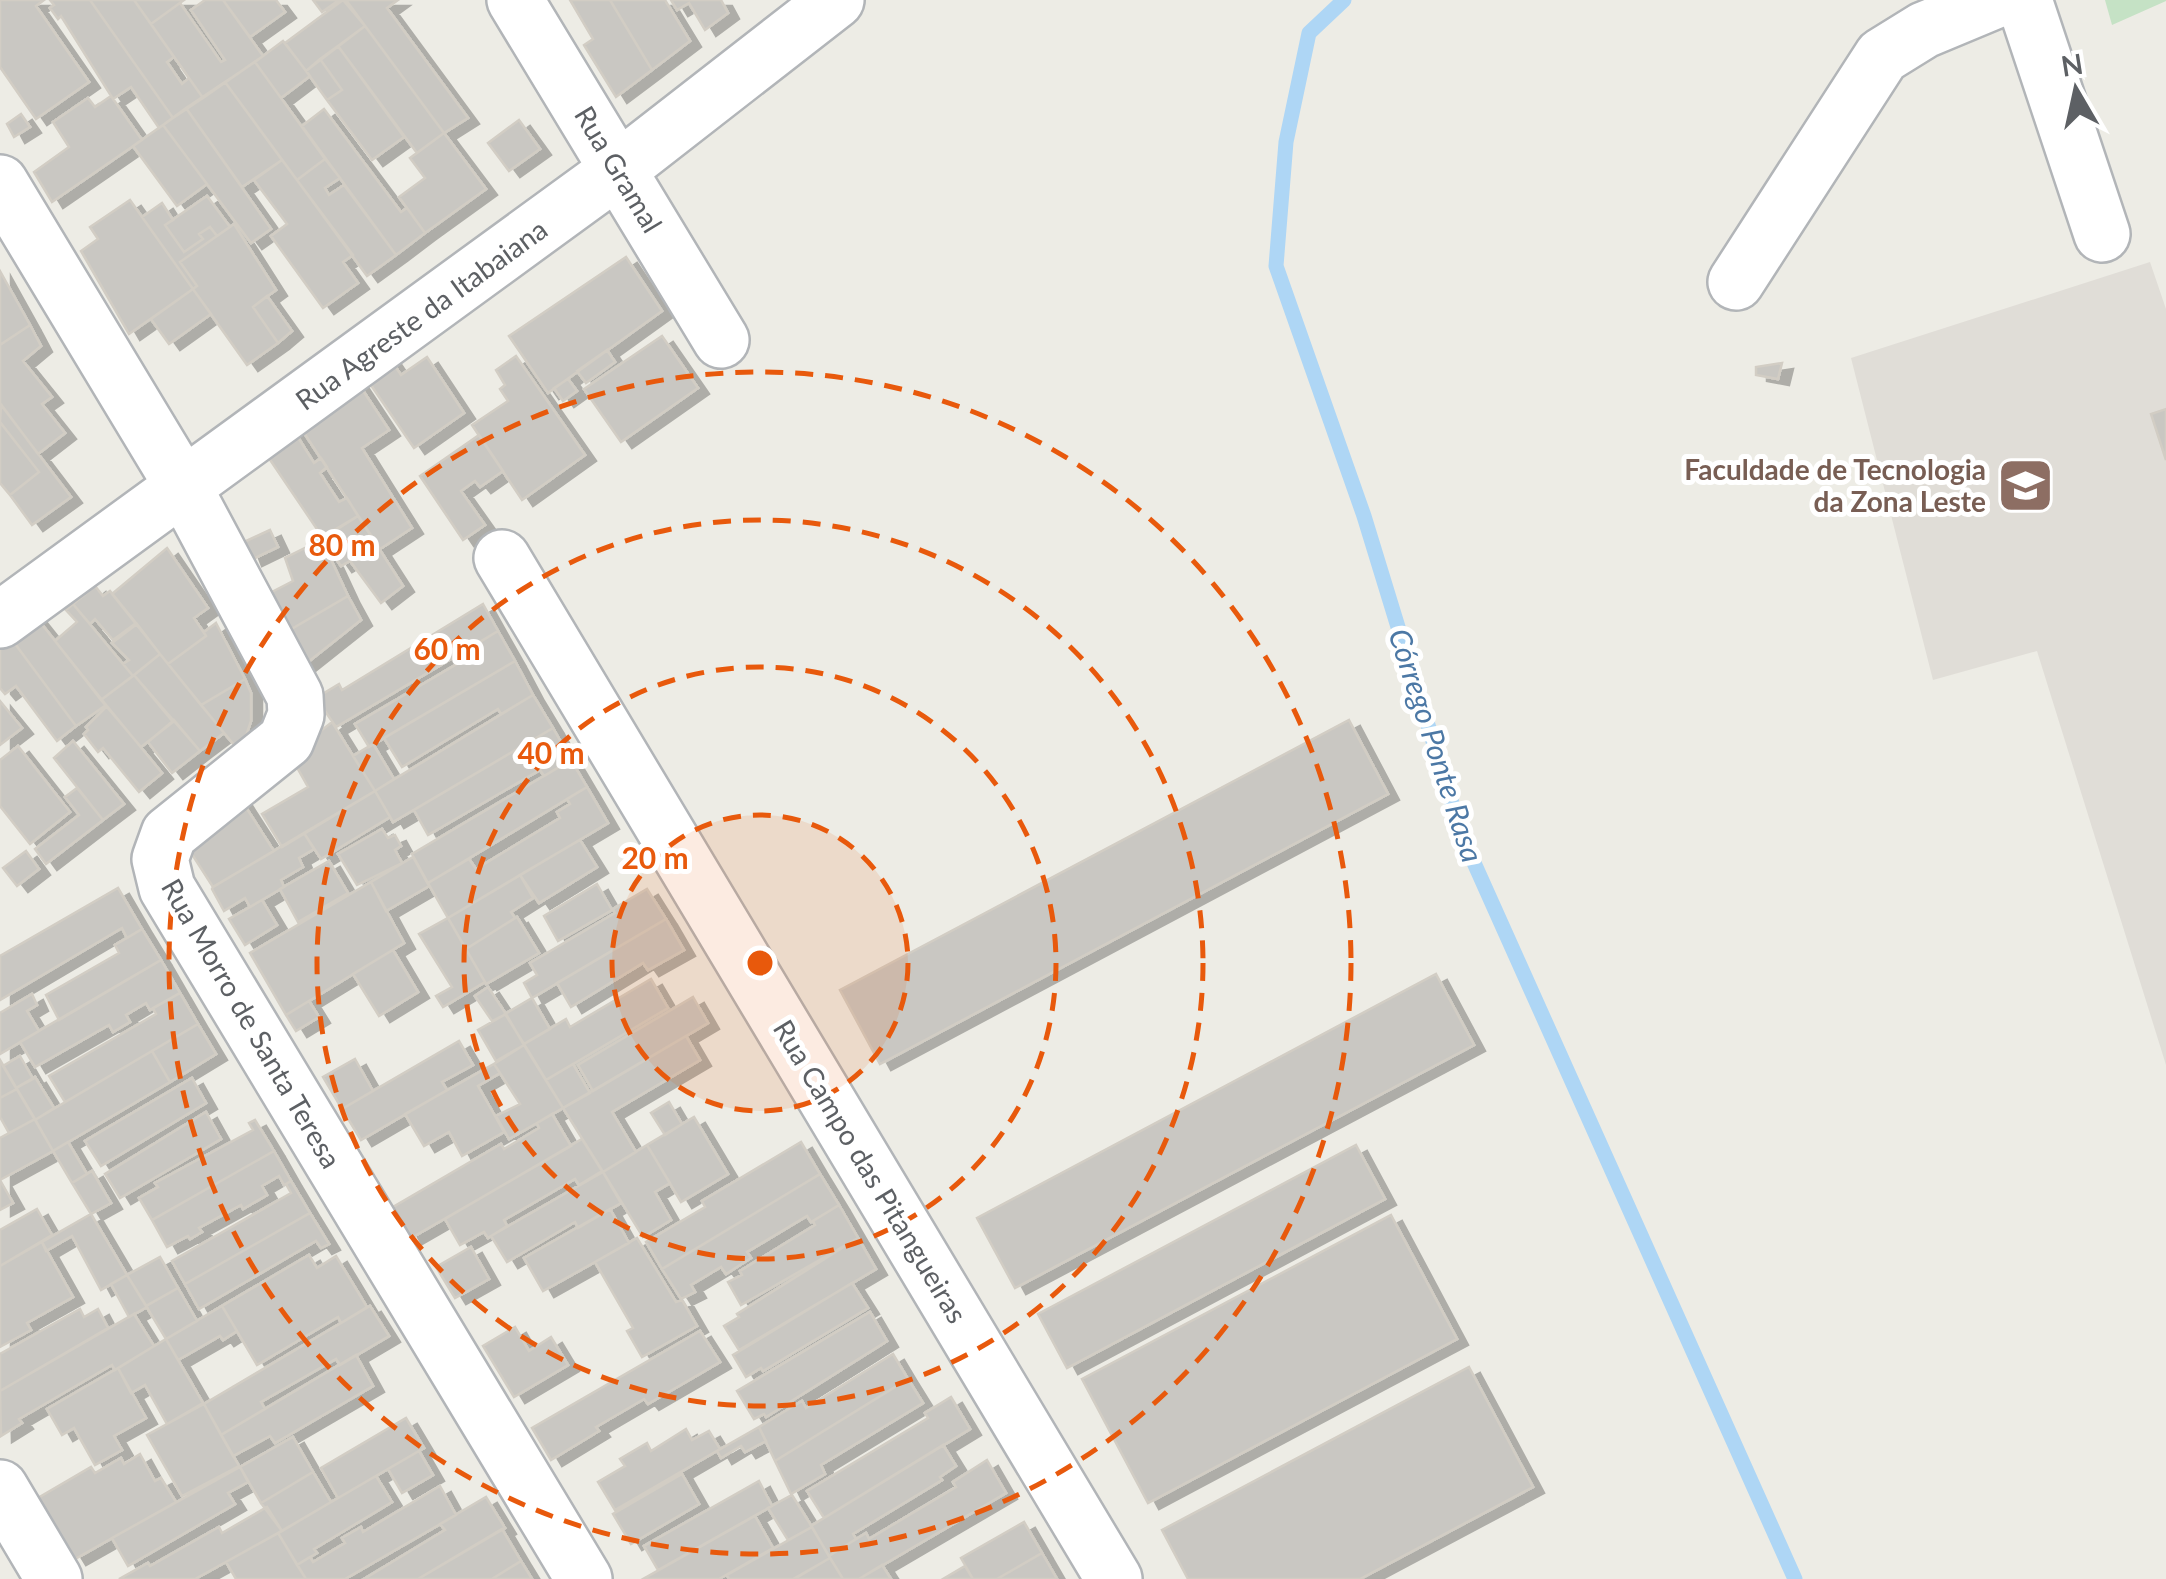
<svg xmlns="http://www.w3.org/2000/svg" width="2166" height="1579" font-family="Lato,sans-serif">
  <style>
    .education { fill: #e0ddd7 }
    .green { fill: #c5e2c5 }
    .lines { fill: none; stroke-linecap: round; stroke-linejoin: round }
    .stream { stroke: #aed6f5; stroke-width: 15 }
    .building { fill: #c9c7c2; stroke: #d2cdc4; stroke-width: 2.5; filter: url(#shadow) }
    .minor-casing { stroke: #b2b5b8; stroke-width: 60 }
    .minor { stroke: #fff; stroke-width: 55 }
    .ring { fill: none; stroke: #e8590c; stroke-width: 5; stroke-dasharray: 18 12 }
    .labels { text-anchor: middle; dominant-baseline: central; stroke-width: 10; stroke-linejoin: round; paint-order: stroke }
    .street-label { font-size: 28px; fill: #5d6064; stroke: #fff }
    .education-label { font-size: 28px; font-weight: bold; fill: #785e54; stroke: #fff; text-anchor: end }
    .water-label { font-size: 30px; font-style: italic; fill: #4c78a5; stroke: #fff }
    .centre { fill: #e8590c; stroke: #fff; stroke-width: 5 }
    .ring-label { font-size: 30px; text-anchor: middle; font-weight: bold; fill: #e8590c; stroke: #fff; stroke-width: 10; stroke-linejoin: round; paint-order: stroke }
  </style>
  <defs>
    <filter id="shadow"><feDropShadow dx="11" dy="6" stdDeviation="0" flood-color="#0004"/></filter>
  </defs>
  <rect width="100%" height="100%" fill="#edece5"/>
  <path class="education" d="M2150,262L2166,309V1065L2037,651L1933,680L1851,358Z"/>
  <path class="green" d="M2105,0H2166V1L2112,25Z"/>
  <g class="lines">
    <path class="stream" d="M1344,0L1309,33L1286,142L1276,266L1364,516L1462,836L1795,1579"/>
  </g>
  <path class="building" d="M0,0H44L36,6L89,82L36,119L0,67Z
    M50,0H90L173,118L159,128L131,87L113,99L61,16L58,19L50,8L54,5Z
    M90,0H134L174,57L167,62L182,84L189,78L203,98L173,118Z
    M134,0H184L151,24Z
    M205,0H223L263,56L203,98L151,24L180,3L221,62L225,60L191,10Z
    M223,0H276L285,12L250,37Z
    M313,0H339L322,12Z
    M343,0L365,26L306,71L285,43Z
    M346,0H398L387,8L468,118L444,133Z
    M570,0H610L652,70L616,97L584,45L593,39Z
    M610,0H665L690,41L652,70Z
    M671,0H721L728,13L705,30L689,3L677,10Z
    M365,26L444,133L417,153L338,46Z
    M283,41L310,76L281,98L255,62Z
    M338,46L404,137L372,160L327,100L342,90L320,59Z
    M320,59L342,90L327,100L306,71Z
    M255,62L325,159L297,180L225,82Z
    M225,82L282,160L242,187L186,108Z
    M111,96L142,140L52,202L34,172L69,147L53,122L88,98L95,107Z
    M186,108L271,229L251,243L163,125Z
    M324,109L401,212L407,208L425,233L396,255L302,126Z
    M21,114L30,127L14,137L7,124Z
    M519,120L540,149L509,171L488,143Z
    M163,125L207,184L177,206L133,146Z
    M444,133L486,189L425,233L399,197L425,178L410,158Z
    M325,159L340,178L325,188L329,195L344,185L396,255L367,276L297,180Z
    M282,160L353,255L343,262L358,283L323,308L271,236L287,224L254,180Z
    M207,196L230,227L217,236L210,227L199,234L203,239L184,252L165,225Z
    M130,200L193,289L129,334L81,251L98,239L90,227Z
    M162,203L173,220L165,225L184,252L203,239L199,234L210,227L217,236L180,262L197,286L193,289L142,217Z
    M234,224L276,290L253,307L278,343L247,365L193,289L197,286L180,262Z
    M626,257L662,311L548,393L509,336Z
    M0,271L30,325L0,345Z
    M193,289L211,314L169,344L151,319Z
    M267,296L292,331L278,343L253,307Z
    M30,325L41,346L23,361L52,397L42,404L65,433L38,454L0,403V345Z
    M662,336L698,388L621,442L584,389Z
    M607,350L615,362L586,383L577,371Z
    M387,354L401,375L427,357L464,413L414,448L362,372Z
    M516,356L585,455L522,500L472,425L508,401L500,389L505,385L496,370Z
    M1782,363L1778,379L1756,375V367Z
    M354,377L389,430L362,448L412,528L380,549L295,419Z
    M568,379L577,391L563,401L554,388Z
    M1,405L71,497L32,525L10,495L39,472L0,422Z
    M2166,409V460L2151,414Z
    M0,422L39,472L10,495L0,483Z
    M289,423L314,463L321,458L327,467L320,473L339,502L347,498L358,516L323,538L260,445Z
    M479,435L503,471L480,487L475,481L461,491L485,525L463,540L420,476Z
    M358,516L403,586L381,603L350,561L341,566L330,550L339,544L331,532Z
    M270,530L278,547L251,560L244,542Z
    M311,545L315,554L326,549L348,596L283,634L266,595L293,581L285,558Z
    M167,548L208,608L194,618L206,636L168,664L112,594Z
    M95,586L103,596L110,591L136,623L113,640L95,619L90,624L73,604Z
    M348,596L361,620L298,670L283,634Z
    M73,604L133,676L101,700L55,641L77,622L66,610Z
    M483,604L498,631L336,727L316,698L339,684L342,690Z
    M36,617L106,705L76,726L10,637Z
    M216,623L245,679L201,705L168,664L206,636L204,632Z
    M137,624L160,654L133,676L123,664L129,660L112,643Z
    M498,631L515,661L369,747L355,724L462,661L459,655Z
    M10,637L76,726L57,741L16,686L5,694L0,688V644Z
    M160,654L224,733L200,751L134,675Z
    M515,661L533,695L501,714L498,709L402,767L384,738Z
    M134,675L173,722L141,747L101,700Z
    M245,679L251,693V721L245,739L235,746L201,705Z
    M533,695L553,728L393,822L375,791Z
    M0,701L22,728L0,745Z
    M107,706L162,773L139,792L103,748L98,752L84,734L88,730L86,727Z
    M174,720L200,751L172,773L148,742Z
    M1349,720L1388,794L880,1064L840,990Z
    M332,722L375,791L282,847L262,814L308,787L290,755Z
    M553,728L571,760L544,776L540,770L428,835L414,810Z
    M73,741L124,804L103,820L54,758Z
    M373,744L394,779L375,791L353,756Z
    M18,746L70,812L30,844L0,806V760Z
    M571,760L587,787L428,883L412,854Z
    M587,787L608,823L448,918L428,883L469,859L476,869L560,818L557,812L570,804L567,799Z
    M77,788L103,820L46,864L35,849L79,815L65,797Z
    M375,791L390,817L321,859L304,833Z
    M238,795L274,851L213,887L186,845Z
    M382,829L388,838L395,835L401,846L395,850L402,863L357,885L338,854Z
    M304,833L314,849L299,858L303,867L281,880L284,887L250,907L245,898L224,911L212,889L213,887Z
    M580,840L597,867L539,903L520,875Z
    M26,851L39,869L17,886L3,868Z
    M413,857L429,886L386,911L371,882Z
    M329,861L348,893L298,922L280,889Z
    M520,875L533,898L511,912L515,918L466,949L448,918Z
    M371,882L404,943L286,1015L250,953Z
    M597,884L612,910L558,941L544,916Z
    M118,888L142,929L127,938L122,928L0,1000V956Z
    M647,889L666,919L532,998L524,983L537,975L530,963L615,913L613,909Z
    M262,900L277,925L245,945L229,919Z
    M517,917L539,953L486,984L466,949Z
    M448,918L485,982L443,1007L436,996L452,987L419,934Z
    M666,919L684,950L648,970L643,963L571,1007L557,983Z
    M142,929L161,960L59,1020L46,995L119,953L115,945Z
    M393,950L418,992L379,1016L353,974Z
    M161,960L180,993L150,1010L146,1003L126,1015L130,1022L113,1032L109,1025L35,1067L20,1042Z
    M1436,974L1474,1045L1015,1288L977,1218Z
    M651,979L668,1008L546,1080L524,1044L566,1019L570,1027Z
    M488,987L506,1014L492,1021L475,996Z
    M180,993L198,1024L65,1102L49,1076L156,1014L153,1008Z
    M32,994L37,1005L27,1011L39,1031L0,1054V1013Z
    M693,997L708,1023L593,1091L578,1065Z
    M532,998L550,1029L524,1044L505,1014Z
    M309,1001L319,1017L296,1031L286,1015Z
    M506,1014L524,1045L496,1061L478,1030Z
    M198,1024L216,1054L170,1082L152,1051Z
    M686,1036L700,1060L612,1112L636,1152L603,1172L563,1108Z
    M459,1041L473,1065L442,1082L447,1090L361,1140L342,1109Z
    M524,1045L563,1108L509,1139L496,1116L520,1104L494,1064Z
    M152,1051L170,1082L53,1151L35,1120Z
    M20,1056L33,1079L16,1088L3,1066Z
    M355,1059L373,1091L342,1109L323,1077Z
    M0,1060L17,1089L0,1098Z
    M494,1064L500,1073L478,1086L504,1132L462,1156L449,1132L424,1146L405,1114Z
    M573,1064L590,1093L563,1108L546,1080Z
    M35,1077L54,1108L35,1120L16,1088Z
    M192,1078L206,1103L101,1166L85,1141Z
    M17,1089L35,1119L9,1133L0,1117V1098Z
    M669,1102L682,1124L665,1135L651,1113Z
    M206,1112L221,1139L120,1198L105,1174Z
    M552,1114L571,1146L411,1238L393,1207L501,1144L504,1149L539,1128L537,1123Z
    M694,1117L728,1174L681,1202L647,1145Z
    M35,1119L53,1151L0,1180V1138Z
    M255,1120L274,1151L152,1220L139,1198L158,1187L155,1183L253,1130L249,1123Z
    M582,1139L602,1171L579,1185L575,1179L504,1220L507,1226L488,1238L484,1232L460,1245L445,1219Z
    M68,1142L87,1174L72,1183L53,1151Z
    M801,1142L820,1174L662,1269L646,1242L705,1207L702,1201Z
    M647,1145L670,1183L655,1192L671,1220L643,1237L603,1172Z
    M1356,1145L1385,1199L1067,1368L1038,1314Z
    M274,1151L291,1181L284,1185L279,1176L262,1186L267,1195L243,1209L241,1205L199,1228L202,1232L190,1239L188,1236L167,1247L152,1220Z
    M92,1171L111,1203L91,1214L72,1183Z
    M603,1172L621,1203L578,1228L575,1222L507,1262L491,1236Z
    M820,1174L839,1205L811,1222L807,1216L747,1252L751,1258L726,1274L721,1267L691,1285L695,1292L681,1299L662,1269Z
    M0,1180L13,1203L0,1210Z
    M291,1181L310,1213L185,1284L172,1261L291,1193L286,1184Z
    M839,1205L858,1238L741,1305L728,1282L742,1275L740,1271L815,1225L813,1221Z
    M37,1209L52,1235L0,1266V1230Z
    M610,1209L629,1243L543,1291L524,1258Z
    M310,1213L329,1244L321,1248L316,1241L199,1309L185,1284Z
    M91,1214L127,1275L101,1290L72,1236L46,1251L42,1242Z
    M1391,1215L1457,1339L1148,1503L1082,1379Z
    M637,1238L676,1302L682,1300L697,1326L642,1357L627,1331L633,1328L595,1262Z
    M858,1238L876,1269L739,1350L724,1326L739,1317L737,1314Z
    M42,1242L73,1297L27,1323L31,1330L0,1347V1266Z
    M471,1247L489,1279L455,1298L436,1267Z
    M309,1255L317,1268L336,1256L367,1307L341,1323L338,1317L257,1365L222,1306Z
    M160,1257L178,1288L146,1306L127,1275Z
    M127,1275L147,1307L129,1317L111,1284Z
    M852,1283L868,1308L763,1371L761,1368L746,1377L733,1355Z
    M178,1288L197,1321L166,1339L146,1306Z
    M222,1306L237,1331L223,1340L220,1336L178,1360L166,1339Z
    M370,1306L389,1336L340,1365L336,1359L261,1402L265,1409L221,1435L204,1404Z
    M80,1309L84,1317L98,1309L108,1328L0,1391V1354Z
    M870,1312L887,1341L766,1417L764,1414L754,1419L737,1391Z
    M134,1314L154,1346L115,1370L112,1365L19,1419L22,1423L1,1436L0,1391Z
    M515,1327L529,1351L551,1337L568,1365L514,1397L483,1346Z
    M700,1331L720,1362L648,1404L644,1399L596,1427L599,1431L551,1460L532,1428Z
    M166,1339L203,1403L167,1424L145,1385L131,1393L118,1368Z
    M893,1354L908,1379L775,1461L759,1427L802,1401L806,1408Z
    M356,1355L373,1386L275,1443L270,1436L233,1456L221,1435Z
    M1469,1367L1533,1487L1360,1579H1188L1162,1530Z
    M118,1368L146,1418L114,1436L122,1450L95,1465L74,1428L62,1435L47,1409Z
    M908,1379L923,1403L821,1465L825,1474L791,1494L775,1461Z
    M951,1397L970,1429L824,1518L807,1491L928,1418L925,1413Z
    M204,1404L239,1466L182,1496L147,1435Z
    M406,1418L424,1448L338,1498L321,1468Z
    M759,1427L766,1441L745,1452L741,1446L721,1458L717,1451Z
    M686,1429L692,1440L709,1431L720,1449L615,1510L598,1482L625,1466L620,1459L647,1443L651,1451Z
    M293,1437L313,1472L261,1503L240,1467Z
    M943,1445L956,1466L940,1477L942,1480L853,1534L856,1539L829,1556L811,1526Z
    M419,1451L433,1475L402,1493L388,1469Z
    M140,1454L155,1481L161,1478L176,1502L75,1559L38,1498L91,1467L95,1473L121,1458L124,1464Z
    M987,1460L1006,1493L859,1579H843L829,1556L866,1533L869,1539L956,1487L953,1482Z
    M240,1467L248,1482L228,1493L235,1504L128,1566L112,1538Z
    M313,1472L331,1502L282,1531L261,1503Z
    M682,1474L699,1504L631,1544L613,1514Z
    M376,1476L392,1502L314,1549L317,1553L297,1565L278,1533Z
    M759,1481L772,1506L658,1570L644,1546Z
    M440,1486L456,1515L345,1579H306L297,1565L310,1557L313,1562L345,1543L342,1538L361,1527L363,1532Z
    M792,1495L812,1527L788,1540L768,1508Z
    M486,1497L505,1528L418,1579H364L445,1530L440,1524Z
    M267,1507L282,1531L195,1579H119L148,1563L150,1566L219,1527L222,1533Z
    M755,1516L773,1548L719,1579H643Z
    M1024,1522L1042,1553L997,1579H973L961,1558Z
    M812,1527L830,1558L793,1579H729L727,1575Z
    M502,1529L521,1561L492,1579H418Z
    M278,1533L306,1579H236L226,1562Z
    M1042,1553L1057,1579H997Z
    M830,1558L843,1579H797L796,1578Z
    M521,1561L532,1579H492Z
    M882,1565L891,1579H859Z
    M965,1566L973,1579H943Z"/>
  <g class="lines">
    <defs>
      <path id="minor" d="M515,0L721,340
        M2024,0L2102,234
        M0,183L184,488L295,696L296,715L286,740L169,834L160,859L167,888L584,1579
        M1736,282L1882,56L1924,30L1996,0
        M502,558L1114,1579
        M0,620L619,169L836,0
        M0,1488L54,1579"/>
    </defs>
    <use href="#minor" class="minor-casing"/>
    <use href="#minor" class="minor"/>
  </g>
  <circle cx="760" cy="963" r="148" fill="#e8590c" fill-opacity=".12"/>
  <g class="ring">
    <circle cx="760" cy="963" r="148"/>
    <circle cx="760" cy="963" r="296"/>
    <circle cx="760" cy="963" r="443"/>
    <circle cx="760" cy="963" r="591"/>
  </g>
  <defs>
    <symbol id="university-square" viewBox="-11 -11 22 22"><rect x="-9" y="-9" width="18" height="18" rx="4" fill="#8d6e63" stroke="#fff"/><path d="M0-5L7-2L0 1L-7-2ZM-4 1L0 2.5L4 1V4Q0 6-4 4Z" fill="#fff"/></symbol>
  </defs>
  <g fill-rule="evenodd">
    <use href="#university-square" x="1994" y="454" width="63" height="63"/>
  </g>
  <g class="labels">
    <g class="street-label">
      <text transform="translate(619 169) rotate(59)">Rua Gramal</text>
      <text transform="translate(421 314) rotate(-36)">Rua Agreste da Itabaiana</text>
      <text transform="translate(252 1023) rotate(60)">Rua Morro de Santa Teresa</text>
      <text transform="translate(871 1171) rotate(59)">Rua Campo das Pitangueiras</text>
    </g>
    <g class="education-label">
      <text x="1986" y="469">Faculdade de Tecnologia<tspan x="1986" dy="32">da Zona Leste</tspan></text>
    </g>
    <g class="water-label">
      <text transform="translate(1437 745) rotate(72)">Córrego Ponte Rasa</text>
    </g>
  </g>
  <circle cx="760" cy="963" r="15" class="centre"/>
  <g class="ring-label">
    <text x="342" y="556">80 m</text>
    <text x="447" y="660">60 m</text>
    <text x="551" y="764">40 m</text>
    <text x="655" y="869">20 m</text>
  </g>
  <g transform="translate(2076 90) rotate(351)" stroke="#ffffff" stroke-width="8" paint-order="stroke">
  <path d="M0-8L18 38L0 25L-18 38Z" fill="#5d6064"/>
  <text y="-15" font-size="28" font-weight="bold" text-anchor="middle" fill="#5d6064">N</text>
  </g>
</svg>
